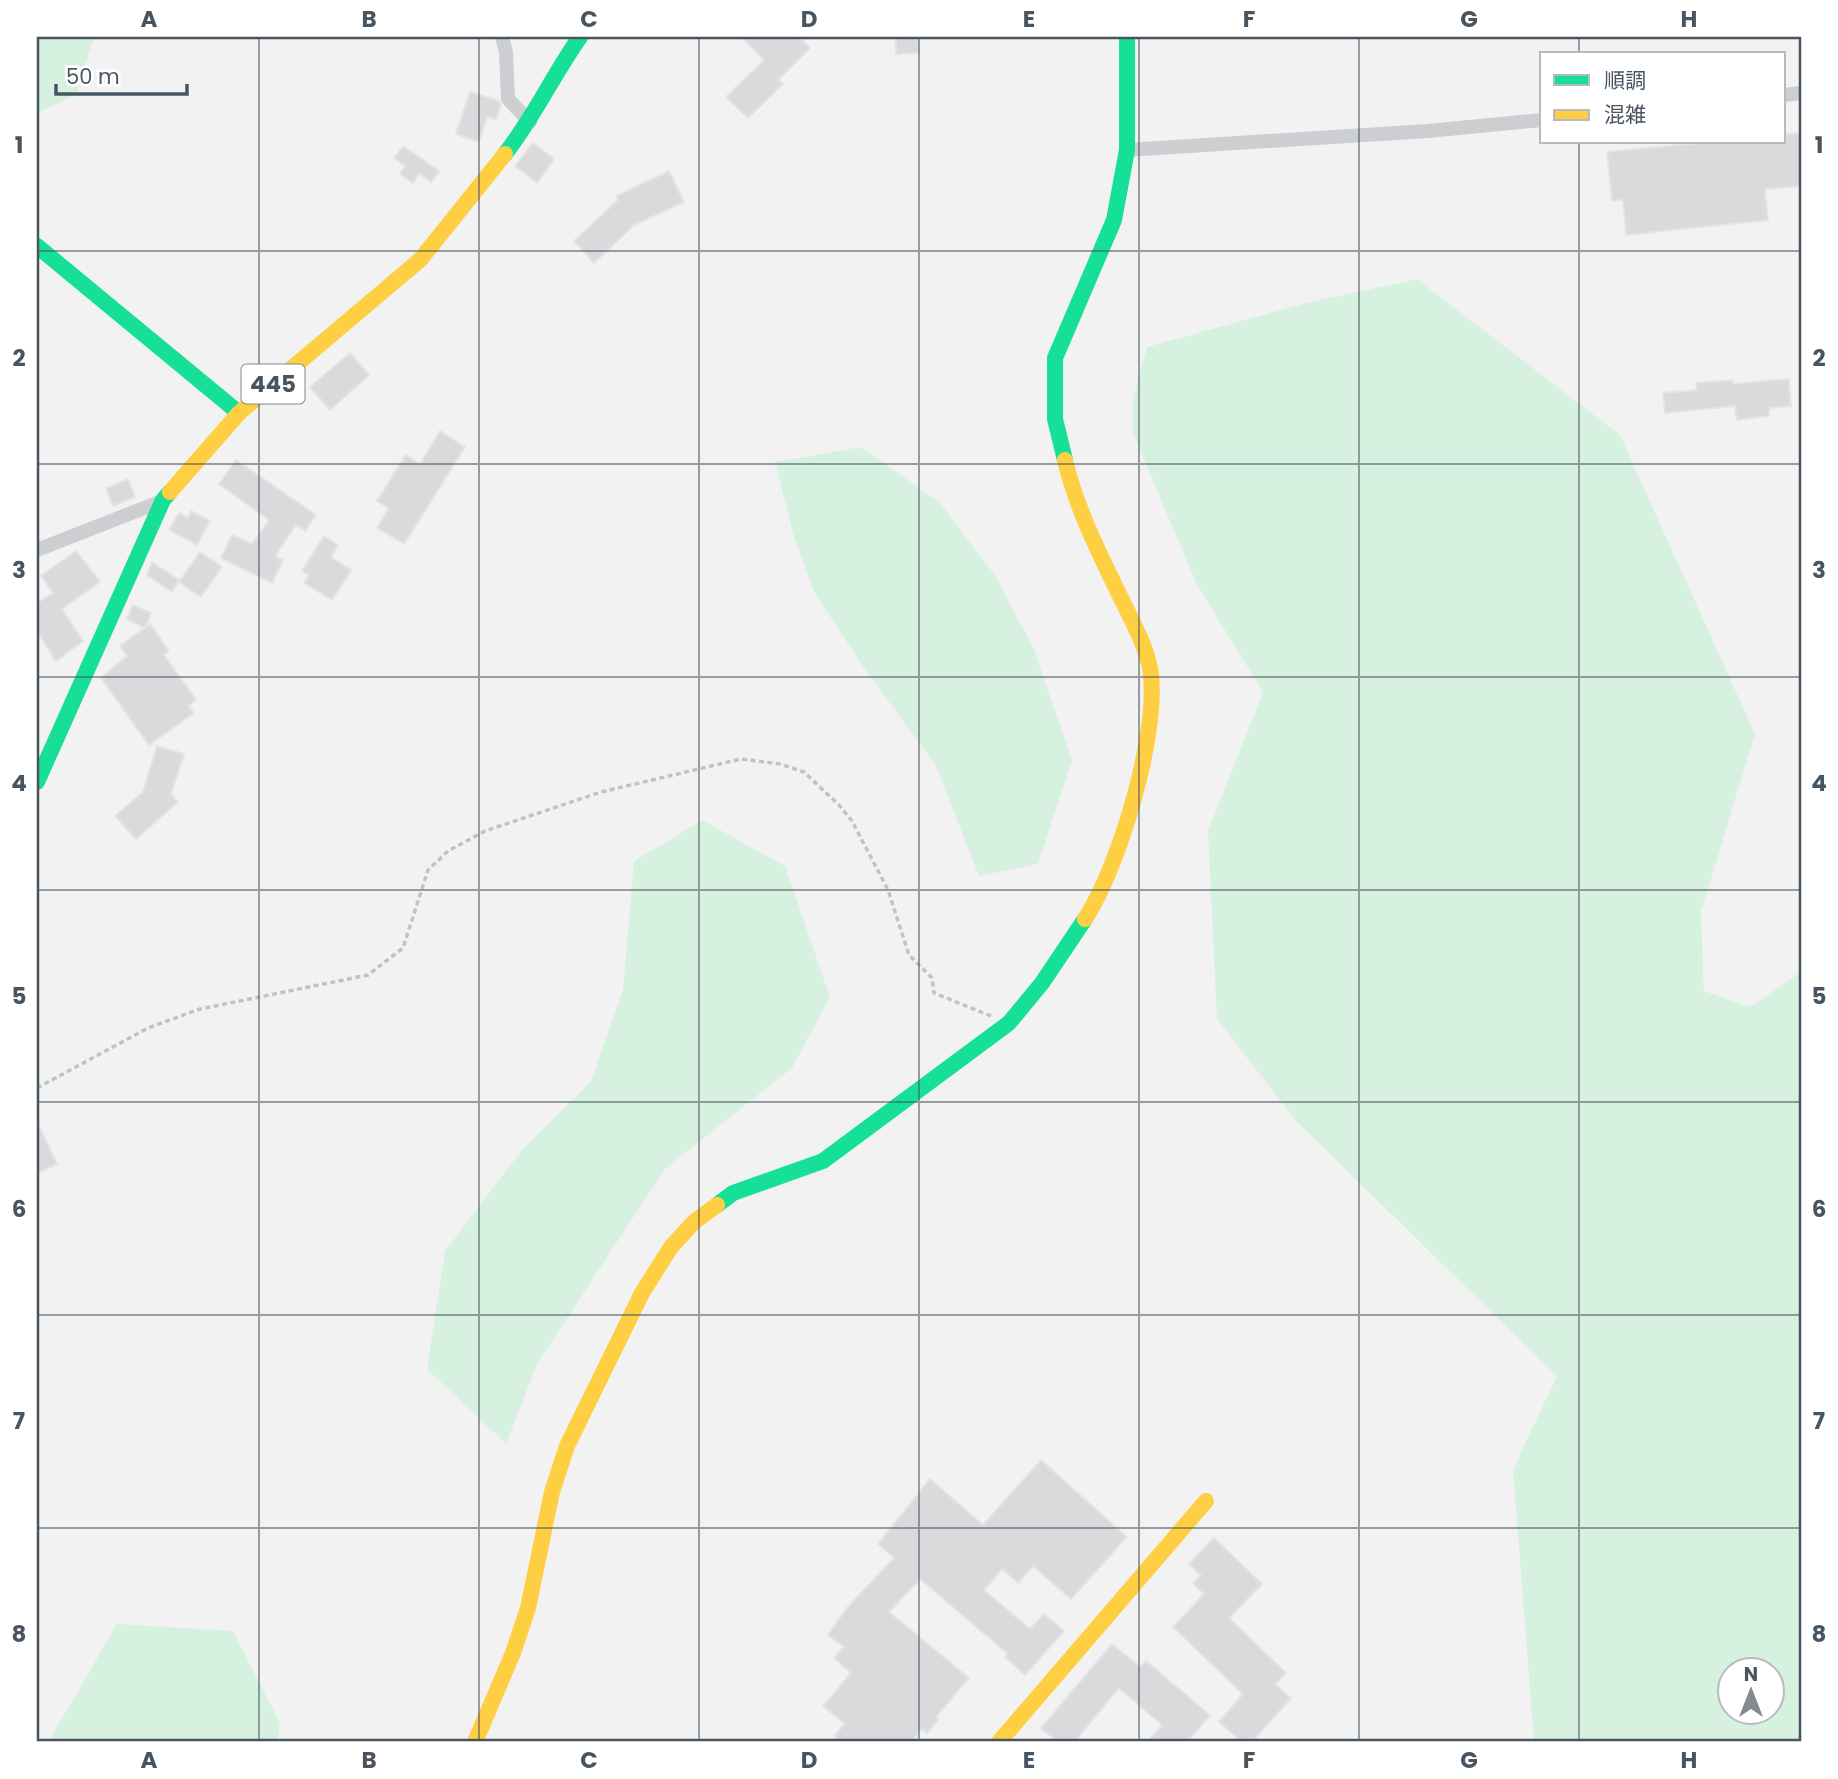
<svg xmlns="http://www.w3.org/2000/svg" width="1838" height="1779" font-family="Poppins,'Noto Sans JP',sans-serif">
  <style>
    .green { fill: #d7f1e1; fill-rule: evenodd }
    .building { fill: #dadadc; stroke: #e4e4e5; stroke-width: 2 }
    .lines { fill: none; stroke-linecap: round; stroke-linejoin: round }
    .path { stroke: #bac6c2; stroke-width: 3.5; stroke-dasharray: 5 3.5; stroke-linecap: butt }
    .street { stroke: #ccced1; stroke-width: 14 }
    .fast { stroke: #16e098; stroke-width: 16 }
    .slow { stroke: #ffcf43; stroke-width: 16 }
    .grid { fill: none; stroke: #485560; stroke-width: 2; stroke-opacity: 0.55 }
    .labels { text-anchor: middle; dominant-baseline: central; stroke-width: 5; stroke-linejoin: round; paint-order: stroke }
    .shield { fill: #fff; stroke: #7f8890; stroke-width: 2 }
    .shield-label { font-size: 23px; font-weight: bold; fill: #485560 }
    .neatline { fill: none; stroke: #485560; stroke-width: 2.5 }
    .grid-label { font-size: 23px; text-anchor: middle; font-weight: bold; fill: #485560 }
  </style>
  <rect width="100%" height="100%" fill="#f3f2f2"/>
  <path class="green" d="M37,37H94L76,95L37,113Z
    M1417,279L1620,435L1755,734L1701,912L1704,991L1750,1007L1801,972V1742H1534L1513,1469L1557,1376L1296,1121L1217,1019L1208,831L1263,692L1196,583L1133,433V398L1147,347L1306,303ZM1730,1670H1772V1712H1730Z
    M861,447L940,503L995,575L1034,649L1072,760L1038,864L979,876L935,764L866,671L814,592L794,537L775,462Z
    M702,820L785,866L830,997L792,1068L665,1169L537,1364L506,1444L427,1369L445,1251L522,1150L591,1082L623,989L634,861Z
    M117,1624L233,1631L280,1723L278,1742H48Z"/>
  <path class="building" d="M741,37H799L810,48L778,80L783,84L748,118L726,97L764,60Z
    M896,37H918L919,53L896,54Z
    M470,92L499,101L501,105L496,120L487,117L479,142L456,134Z
    M1801,133V186L1765,189L1768,220L1626,235L1623,200L1612,201L1607,152L1711,142H1784V134Z
    M533,143L554,159L537,183L515,166Z
    M403,146L439,171L431,182L419,173L413,183L400,174L405,166L394,158Z
    M669,171L684,202L634,225L594,263L574,241L618,200L616,196Z
    M350,353L369,375L330,410L310,387Z
    M1789,379L1791,406L1769,408V416L1737,420L1735,406L1665,413L1663,393L1697,390L1696,383L1733,380V384Z
    M440,431L465,447L404,544L377,528L389,508L377,501L406,455L420,464Z
    M236,460L316,515L305,531L296,525L275,556L283,560L272,583L221,558L232,535L252,544L269,520L219,484Z
    M128,479L135,497L113,506L106,488Z
    M191,511L210,521L197,545L169,530L179,513L188,518Z
    M324,536L338,545L331,557L351,570L332,600L304,583L309,575L302,571Z
    M76,551L100,582L62,609L83,641L56,661L37,631V603L53,593L41,576Z
    M200,552L222,567L201,597L179,582Z
    M152,562L179,580L172,592L147,575Z
    M133,605L151,613L145,628L127,619Z
    M150,624L169,651L164,655L196,700L188,706L194,713L149,745L101,678L127,656L120,646Z
    M157,746L184,754L171,794L178,802L136,839L115,816L143,792Z
    M37,1121L57,1164L37,1173Z
    M1041,1460L1127,1537L1071,1599L1033,1566L1018,1583L1002,1569L984,1590L1030,1629L1044,1614L1064,1631L1025,1675L1005,1657L1008,1654L920,1579L889,1612L969,1678L936,1717L938,1720L927,1733L922,1729L911,1742H841L834,1736L845,1724L823,1706L851,1673L834,1658L844,1647L828,1635L846,1609L894,1558L878,1544L930,1479L983,1525Z
    M1214,1538L1262,1584L1229,1618L1286,1673L1275,1684L1291,1698L1252,1742H1242L1219,1722L1243,1694L1173,1627L1204,1594L1193,1583L1201,1575L1189,1564Z
    M1112,1644L1140,1667L1146,1661L1210,1715L1187,1742H1147L1162,1725L1119,1688L1074,1742H1058L1041,1728Z"/>
  <g class="lines">
    <path class="path" d="M37,1088L148,1028L200,1009L368,975L403,948L428,870L448,851L485,831L601,792L741,759L780,764L804,772L839,805L852,821L888,890L909,955L932,978L934,993L991,1016"/>
    <path class="street" d="M502,37L506,52L508,99L530,122
      M1784,95L1801,93
      M1127,150L1428,131L1542,120
      M37,550L162,501"/>
    <path class="fast" d="M505,154C534,117 553,75 580,37
      M37,246L239,413
      M1065,460L1055,419V358L1114,220L1127,150V37
      M37,782L163,500L170,492
      M717,1205L733,1193L823,1161L1009,1023L1042,983L1085,919"/>
    <path class="slow" d="M1065,460C1076,507 1098,551 1119,594C1130,617 1145,643 1150,668C1161,729 1119,867 1085,919
      M170,492L239,413L420,260L505,154
      M475,1742L513,1653L528,1608L552,1492L567,1446L642,1293L671,1247L694,1222L717,1205
      M999,1742L1206,1501"/>
  </g>
  <path class="grid" d="M259,37V1742M479,37V1742M699,37V1742M919,37V1742M1139,37V1742M1359,37V1742M1579,37V54M1579,142V1742M37,251H1801M37,464H1801M37,677H1801M37,890H1801M37,1102H1801M37,1315H1801M37,1528H1801"/>
  <g class="labels">
    <rect class="shield" x="241.5" y="364.5" width="63" height="39" rx="5"/>
    <g class="shield-label">
      <text x="273" y="384">445</text>
    </g>
  </g>
  <rect width="1838" height="1779" fill="none" stroke="#ffffff" stroke-width="77"/>
  <rect x="1540" y="52" width="245" height="91" fill="#ffffff" stroke="#b6bbbf" stroke-width="2"/>
  <rect x="1554" y="75" width="35" height="10" fill="#16e098" stroke="#b6bbbf" stroke-width="2"/>
  <text x="1604" y="88" font-size="21" fill="#485560">順調</text>
  <rect x="1554" y="110" width="35" height="10" fill="#ffcf43" stroke="#b6bbbf" stroke-width="2"/>
  <text x="1604" y="122" font-size="21" fill="#485560">混雑</text>
  <g transform="translate(1751 1691)"><circle r="33" fill="#ffffff" stroke="#b6bbbf" stroke-width="2"/>
  <path d="M0-5L12 26L0 18L-12 26Z" fill="#848c93"/>
  <text y="-10" font-size="19" font-weight="bold" text-anchor="middle" fill="#485560">N</text>
  </g>
  <path d="M56 84v10h131v-10" fill="none" stroke="#485560" stroke-width="3.5"/>
  <text x="66" y="84" font-size="21" fill="#485560" stroke="#ffffff" stroke-width="5" paint-order="stroke">50 m</text>
  <rect x="38" y="38" width="1762" height="1702" class="neatline"/>
  <g class="grid-label">
    <text x="149" y="27">A</text>
    <text x="369" y="27">B</text>
    <text x="589" y="27">C</text>
    <text x="809" y="27">D</text>
    <text x="1029" y="27">E</text>
    <text x="1249" y="27">F</text>
    <text x="1469" y="27">G</text>
    <text x="1689" y="27">H</text>
    <text x="19" y="153">1</text>
    <text x="1819" y="153">1</text>
    <text x="19" y="366">2</text>
    <text x="1819" y="366">2</text>
    <text x="19" y="578">3</text>
    <text x="1819" y="578">3</text>
    <text x="19" y="791">4</text>
    <text x="1819" y="791">4</text>
    <text x="19" y="1004">5</text>
    <text x="1819" y="1004">5</text>
    <text x="19" y="1217">6</text>
    <text x="1819" y="1217">6</text>
    <text x="19" y="1429">7</text>
    <text x="1819" y="1429">7</text>
    <text x="19" y="1642">8</text>
    <text x="1819" y="1642">8</text>
    <text x="149" y="1768">A</text>
    <text x="369" y="1768">B</text>
    <text x="589" y="1768">C</text>
    <text x="809" y="1768">D</text>
    <text x="1029" y="1768">E</text>
    <text x="1249" y="1768">F</text>
    <text x="1469" y="1768">G</text>
    <text x="1689" y="1768">H</text>
  </g>
</svg>
